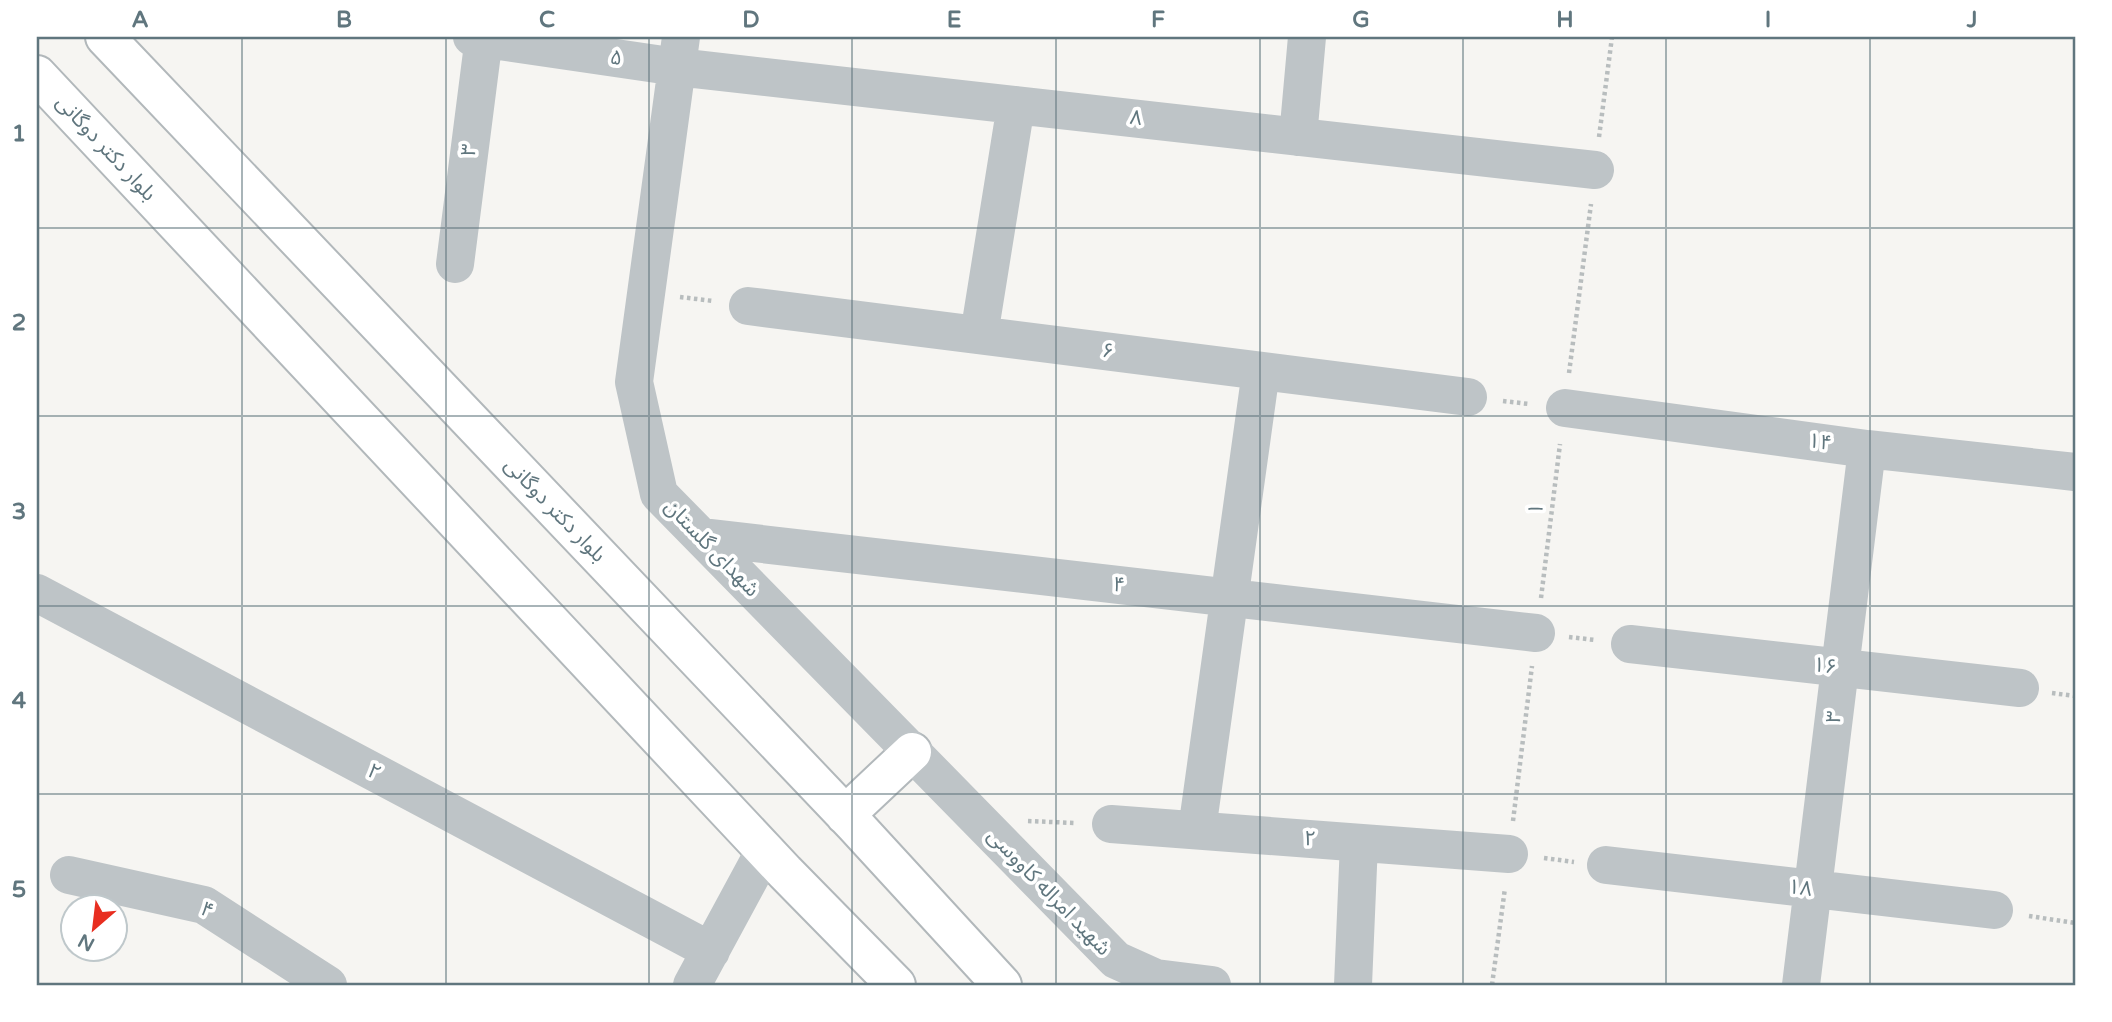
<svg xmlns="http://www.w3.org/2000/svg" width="2112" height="1022" font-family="'Varela Round','Noto Sans Arabic',sans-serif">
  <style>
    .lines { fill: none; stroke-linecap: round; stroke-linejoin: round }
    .major-casing { stroke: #b2b8bb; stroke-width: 42 }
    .path { stroke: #b8bdbe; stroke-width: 4.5; stroke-dasharray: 3.5 3.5; stroke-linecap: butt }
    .minor { stroke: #bec4c7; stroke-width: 38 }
    .major { stroke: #fff; stroke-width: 38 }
    .grid { fill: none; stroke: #60767e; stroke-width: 2; stroke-opacity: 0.55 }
    .labels { text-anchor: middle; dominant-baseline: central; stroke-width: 7; stroke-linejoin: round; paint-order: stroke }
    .street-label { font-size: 21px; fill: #60767e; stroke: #fff }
    .neatline { fill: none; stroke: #60767e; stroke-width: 2.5 }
    .grid-label { font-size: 23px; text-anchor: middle; font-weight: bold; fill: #60767e }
  </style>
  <rect width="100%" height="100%" fill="#f6f5f2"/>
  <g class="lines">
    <defs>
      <path id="major" d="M105,37L855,825L1002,985
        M37,75L785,872L896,985
        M845,815L912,752"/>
    </defs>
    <use href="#major" class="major-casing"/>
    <path class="path" d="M1599,137L1612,37
      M680,297L713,301
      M1569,373L1591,204
      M1503,401L1529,404
      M1541,598L1560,444
      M1569,637L1595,640
      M2052,693L2075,696
      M1028,821L1075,823
      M1513,821L1532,666
      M1544,858L1574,862
      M2029,916L2075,923
      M1492,985L1505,888"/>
    <path class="minor" d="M472,37L677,67L1595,170
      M681,37L634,382L659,494L1116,960L1156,978L1212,985
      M1298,137L1307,37
      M455,264L484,37
      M748,306L1468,397
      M979,335L1016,105
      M1565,408L1867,449L2075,472
      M701,537L1536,633
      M37,593L711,951
      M1630,644L2020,688
      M1111,824L1509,854
      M1197,830L1261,371
      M1606,865L1994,910
      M69,875L204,905L328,985
      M692,985L765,850
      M1353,985L1359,843
      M1801,985L1867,449"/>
    <use href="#major" class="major"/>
  </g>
  <path class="grid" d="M242,37V985M446,37V985M649,37V985M852,37V985M1056,37V985M1260,37V985M1463,37V985M1666,37V985M1870,37V985M37,228H2075M37,416H2075M37,606H2075M37,794H2075"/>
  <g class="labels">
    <g class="street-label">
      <text transform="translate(616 58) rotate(8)">۵</text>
      <text transform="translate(1136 118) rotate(6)">۸</text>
      <text transform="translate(106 148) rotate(47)">بلوار دکتر دوگانی</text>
      <text transform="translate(469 150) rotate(-83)">۳</text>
      <text transform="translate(1108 351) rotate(7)">۶</text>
      <text transform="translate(1820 442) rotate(8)">۱۴</text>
      <text transform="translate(1536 509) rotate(-83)">۱</text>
      <text transform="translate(555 510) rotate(46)">بلوار دکتر دوگانی</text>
      <text transform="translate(712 548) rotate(46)">شهدای گلستان</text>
      <text transform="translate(1119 585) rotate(7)">۴</text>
      <text transform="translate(1825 666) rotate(7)">۱۶</text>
      <text transform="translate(1834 717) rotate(-83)">۳</text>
      <text transform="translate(374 772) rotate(28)">۲</text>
      <text transform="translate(1310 839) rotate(4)">۲</text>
      <text transform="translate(1800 888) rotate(7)">۱۸</text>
      <text transform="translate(1049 892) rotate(46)">شهید امراله کاووسی</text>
      <text transform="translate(207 910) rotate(26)">۴</text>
    </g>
  </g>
  <rect width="2112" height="1022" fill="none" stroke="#ffffff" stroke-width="77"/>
  <g transform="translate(94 928) rotate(208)"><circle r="33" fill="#ffffff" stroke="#bfc8cb" stroke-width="2"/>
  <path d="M0-5L12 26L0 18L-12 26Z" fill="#e82e20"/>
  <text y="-10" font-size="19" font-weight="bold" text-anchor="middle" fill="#60767e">N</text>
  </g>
  <rect x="38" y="38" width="2036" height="946" class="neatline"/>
  <g class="grid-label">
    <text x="140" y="27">A</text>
    <text x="344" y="27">B</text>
    <text x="547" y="27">C</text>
    <text x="751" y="27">D</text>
    <text x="954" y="27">E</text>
    <text x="1158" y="27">F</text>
    <text x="1361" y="27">G</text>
    <text x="1565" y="27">H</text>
    <text x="1768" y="27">I</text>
    <text x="1972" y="27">J</text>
    <text x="19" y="141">1</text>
    <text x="19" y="330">2</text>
    <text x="19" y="519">3</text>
    <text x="19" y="708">4</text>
    <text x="19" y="897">5</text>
  </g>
</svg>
